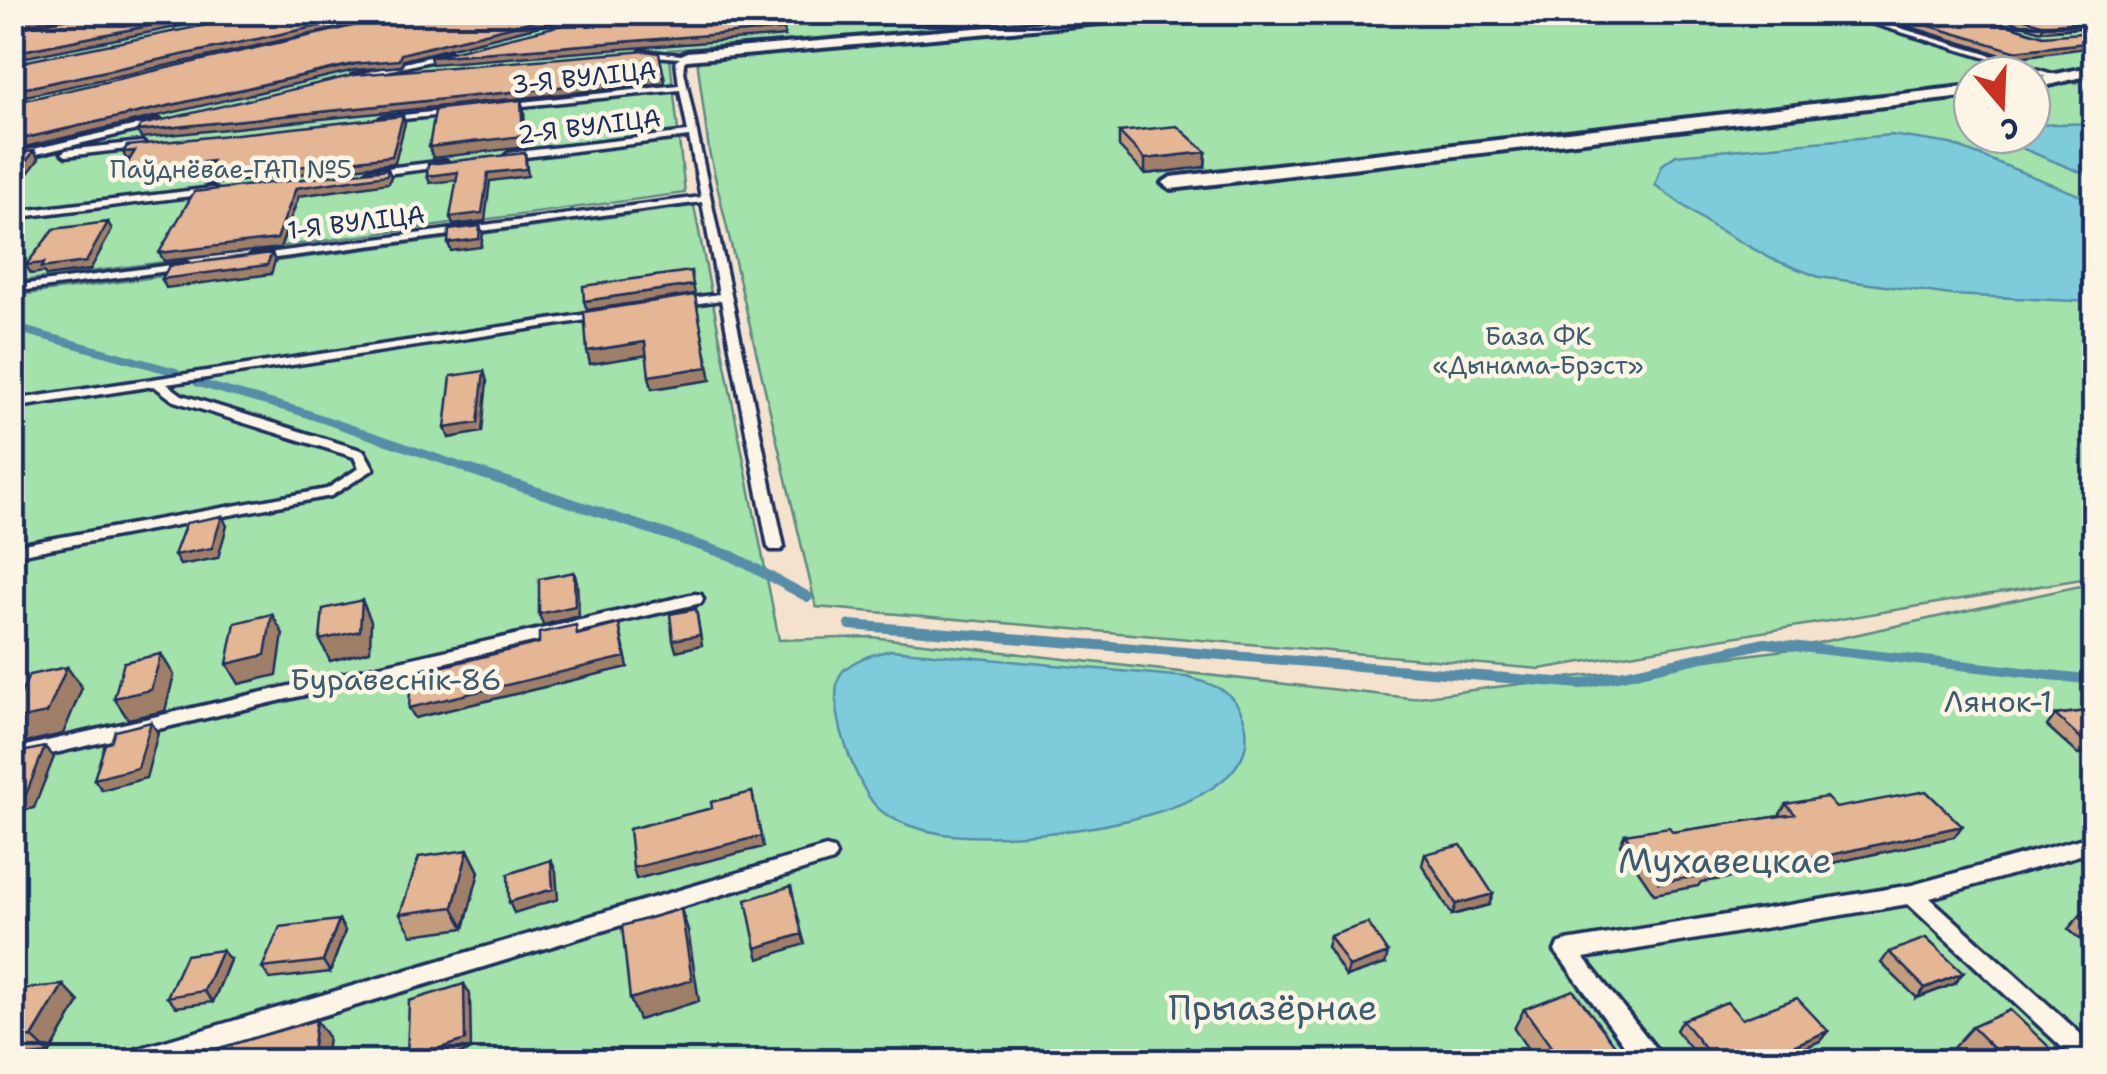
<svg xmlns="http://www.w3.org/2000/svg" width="2107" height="1074" font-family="'Shantell Sans',sans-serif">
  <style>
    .green { fill: #a3e2aa; stroke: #5f8884; stroke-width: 2.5; fill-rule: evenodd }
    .water { fill: #7dcbdb; stroke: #568da9; stroke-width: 2.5 }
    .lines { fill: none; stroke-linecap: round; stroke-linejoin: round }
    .stream-far1 { stroke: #568da9; stroke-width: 8 }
    .stream { stroke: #568da9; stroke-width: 10 }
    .lane-casing { stroke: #1b2f5e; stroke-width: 7 }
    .street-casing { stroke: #1b2f5e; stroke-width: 8 }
    .lane { fill: #fcf5e5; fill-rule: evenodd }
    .street { fill: #fcf5e5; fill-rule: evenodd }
    .wall { fill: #c49d7f; stroke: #1b2f5e; stroke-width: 2.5 }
    .shaded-wall { fill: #a07f68; stroke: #1b2f5e; stroke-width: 2.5 }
    .building { fill: #e4b694; stroke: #1b2f5e; stroke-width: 2.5 }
    .labels { text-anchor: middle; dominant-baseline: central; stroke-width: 9; stroke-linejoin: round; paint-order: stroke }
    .far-street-label { font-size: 25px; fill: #1b2f5e; stroke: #fcf5e5 }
    .far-park-label { font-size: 25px; fill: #3d5c71; stroke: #fcf5e5 }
    .park-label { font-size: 30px; fill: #3d5c71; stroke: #fcf5e5 }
    .near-park-label { font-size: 35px; fill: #3d5c71; stroke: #fcf5e5 }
  </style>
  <rect width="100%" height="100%" fill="#f5e2cd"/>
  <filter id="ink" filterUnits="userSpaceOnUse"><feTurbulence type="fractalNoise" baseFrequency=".01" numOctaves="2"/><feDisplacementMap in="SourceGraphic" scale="20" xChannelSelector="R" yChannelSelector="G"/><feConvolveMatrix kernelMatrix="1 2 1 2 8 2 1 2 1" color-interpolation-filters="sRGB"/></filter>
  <g filter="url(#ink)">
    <path class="green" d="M1248,12L2094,13V64L2056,75L1911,33L2060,80L2076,83L2094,77V577L1540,669L816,607L709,151L697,59ZM1972,75H2032V135H1972Z
      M12,13H1132L669,50L685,193L13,282Z
      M694,206L779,640L871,637L1410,698L1785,650L2094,583V1061H13L12,296Z"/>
    <path class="water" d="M2094,123V178L1990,135H2032V125Z
      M1891,135L1951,144L2094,201V302L1951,295L1819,277L1772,259L1710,225L1655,185L1662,165L1676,155Z
      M891,650L1186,677C1213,684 1235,690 1244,719C1276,825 1005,844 943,834C923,831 896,823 880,810C857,792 821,694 843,671C856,658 874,654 891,650Z"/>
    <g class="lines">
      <path class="stream-far1" d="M12,327L176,372
        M198,383L299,411L475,471"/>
      <path class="stream" d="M468,469L732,556L808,597
        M850,625L1581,684L1765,643L2094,680"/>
      <defs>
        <path id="lane" d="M352,12H363L392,24L387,25Z
          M614,12H626L593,22L590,20Z
          M1045,12H1052L1066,26L1061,27Z
          M1835,12H1847L2069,79L2062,81Z
          M641,51L691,56L684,62V71L784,547L781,550H771L768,547L721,300L679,306L673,303L679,300L719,294L702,202L253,261L248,258L253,255L701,197L689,137L509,159L505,156L509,153L688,132L680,90L503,108L499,106L503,104L679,85L676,61L680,58L638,55Z
          M449,52L452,56L356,78L352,76Z
          M451,110H454V114L384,121L380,119L384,117Z
          M159,120L163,122L162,124L12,160V154Z
          M142,142L146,145L145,147L66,156L62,153L66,150Z
          M446,161L450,164L449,166L370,176L365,173L370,170Z
          M213,188L216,189V193L12,218V212Z
          M186,263L191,266L190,268L12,292V286Z
          M602,312L608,315L606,317L167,384L182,395L364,451L374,469L331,496L12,556V546L327,489L359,468L354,457L174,401L154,386L12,408V400Z
          M695,594L701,595L703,599L701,603L12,763V749Z
          M2094,835V851L1930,898L2094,1046V1062H2078L1908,904L1584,958L1660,1054L1664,1062H1637L1555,951L1558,944L1566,941L1912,885Z
          M826,847L833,849L836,855L833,861L826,863L170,1062H119L123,1054L131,1051Z"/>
        <path id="street" d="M1165,12H1224L687,60L680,56L687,52Z
          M2094,66V74L2032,89V79Z
          M1972,86V96L1171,189L1162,183L1171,177Z"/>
      </defs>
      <use href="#lane" class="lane-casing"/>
      <use href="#street" class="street-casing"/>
      <use href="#lane" class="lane"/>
      <use href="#street" class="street"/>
    </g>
    <path class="wall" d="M370,12H595L403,60L402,66L355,70L391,17Z
      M898,12H1043L1042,14L917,25L908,15L901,16Z
      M1862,12H1966L2043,36L2011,58Z
      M1981,12H2094V27L2041,31Z
      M1119,132L1206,152L1205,167L1145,174L1119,147Z
      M2094,710V752L2078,754L2047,726L2055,715Z
      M1786,804L1836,808L1962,826L1954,837L1823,865L1701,882L1698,886L1654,894L1620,844L1625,834L1673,832L1781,816L1780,814Z
      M468,850L479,872L464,928L412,935L400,914Z
      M1425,854L1493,894L1489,905L1452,915L1422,865Z
      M2094,907V951L2068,929L2084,911Z
      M339,920L345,931L330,972L270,979L262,968Z
      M1330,936L1385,964L1346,977L1327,947Z
      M1889,952L1954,984L1917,998L1881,963Z
      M230,960L213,1002L176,1007L167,997Z
      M63,985L79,1002L49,1054L12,1058V990Z
      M1524,1009L1617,1048L1610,1062H1537L1514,1029Z
      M1742,1019L1828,1031L1820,1041L1772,1062H1701L1676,1030L1682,1020Z
      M1972,1027L2065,1062H1967L1953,1048Z"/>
    <path class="shaded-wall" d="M54,12H91L12,27V20Z
      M218,12H251L12,60V53Z
      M390,12H439L391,17Z
      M569,12H595L403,60L402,66L355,70L12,150V141L401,54Z
      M993,12H1043L1042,14L917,25V19Z
      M365,16L367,22L12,99V91Z
      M843,16L844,22L781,27L780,21Z
      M2094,21V26L2041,31L2044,25Z
      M784,29L785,36L432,64L430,57Z
      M2094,42V47L2011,58L2014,51Z
      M664,76L665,83L141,138L137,131Z
      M521,100L524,111L526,147L433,158L429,147Z
      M403,116L405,123L395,163L206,185L202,178Z
      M34,151L39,159L12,194V180Z
      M135,151L139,158L126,159L123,152Z
      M1206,152L1205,167L1145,174V159Z
      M525,153L528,176L490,181L485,221L453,225L450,217L488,173Z
      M212,161L215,169L126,179L122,172Z
      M388,169L391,176L389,183L299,196L280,248L164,261L159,253L296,188Z
      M458,172L460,180L430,183L427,176Z
      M108,222L112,230L90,270L46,276L44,272L31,274L26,265Z
      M480,226L483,234L481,247L451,251L448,243Z
      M272,253L275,261L271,274L166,288L162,279Z
      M693,285L695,294L587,310L584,301Z
      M697,307L711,380L652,389L649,376Z
      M645,342L648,355L590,364L587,351Z
      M484,371L487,381L482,432L449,438L445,428Z
      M222,516L227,526L218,558L180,565L174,555Z
      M574,572L577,582L579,616L543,625L539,614Z
      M362,600L371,621L370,651L330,661L320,640Z
      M696,609L702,645L676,651L673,640Z
      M272,614L283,634L277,675L239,684L227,664Z
      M619,624L628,667L415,718L409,708Z
      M161,654L174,675L165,711L128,719L114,698Z
      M67,667L82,688L63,734L27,742L12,724V720Z
      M151,722L158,733L146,778L102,790L94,779Z
      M45,747L54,757L34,808L12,813V800Z
      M752,792L763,847L636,879L633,868Z
      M1962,826L1954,837L1823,865L1830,855Z
      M468,850L479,872L464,928L453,907Z
      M551,860L556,871L558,899L514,913L509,902Z
      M1493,894L1489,905L1452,915L1456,904Z
      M681,909L688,930L699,1001L639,1020L630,999Z
      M339,920L345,931L330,972L323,961Z
      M802,934L805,944L759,959L756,948Z
      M222,950L230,960L213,1002L204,991Z
      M1388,953L1385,964L1346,977L1349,967Z
      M1963,973L1954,984L1917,998L1925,988Z
      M464,984L470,994L471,1050L436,1062H409L407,1059Z
      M63,985L79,1002L49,1054L32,1037Z
      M316,1020L328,1037L325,1062H311Z
      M1828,1031L1820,1041L1772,1062H1755Z
      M1617,1048L1610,1062H1584Z"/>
    <path class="building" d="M12,12H54L12,20Z
      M97,12H218L12,53V30Z
      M271,12H358L365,16L12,91V64Z
      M415,12H569L401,54L399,60L353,64L12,141V103Z
      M656,12H841L843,16L780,21L784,29L430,57L608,14L615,18Z
      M911,12H993L917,19Z
      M1883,12H1966L2043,36L2094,32V42L2014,51Z
      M2003,12H2094V21L2044,25Z
      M646,51L659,53L664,76L137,131L141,125L354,75Z
      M521,100L523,136L429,147L435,111L430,110Z
      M403,116L392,156L202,178L212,161L122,172L135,151L123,152L127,146Z
      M1177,126L1206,152L1145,159L1119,132Z
      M34,151L12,180V154Z
      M525,153L526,169L488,173L482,213L450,217L458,172L427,176L428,164Z
      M388,169L387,175L296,188L277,239L159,253L194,192Z
      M108,222L86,262L41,268L44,263L26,265L54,229Z
      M480,226L479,239L448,243L449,230Z
      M272,253L267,265L162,279L169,266Z
      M691,271L693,285L584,301L583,286Z
      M695,295L708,367L649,376L645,342L587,351L584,312Z
      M484,371L478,423L445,428L451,376Z
      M222,516L212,548L174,555L186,523Z
      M574,572L575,606L539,614V579Z
      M362,600L360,631L320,640L323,609Z
      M696,609L700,635L673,640L670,614Z
      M272,614L265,655L227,664L235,623Z
      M619,624L625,657L409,708L411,674L539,643V633L576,625L577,635Z
      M161,654L151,690L114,698L124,662Z
      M67,667L47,713L12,720V715L29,675Z
      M2094,710V742L2086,743L2055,715Z
      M151,722L138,768L94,779L105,744L111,742L115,731Z
      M45,747L25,797L12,800V754Z
      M1926,791L1962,826L1830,855L1702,872L1704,875L1659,883L1625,834L1669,827L1673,832L1795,814L1786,804L1826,797L1836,808Z
      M752,792L761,836L633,868L629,829L712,808L711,802Z
      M1461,845L1493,894L1456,904L1425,854Z
      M468,850L453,907L400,914L419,857Z
      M551,860L553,889L509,902L508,874Z
      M791,886L802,934L756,948L746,900Z
      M2094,907V920L2084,911Z
      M681,909L692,980L630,999L622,926Z
      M339,920L323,961L262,968L280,927Z
      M1368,923L1388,953L1349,967L1330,936Z
      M1926,938L1963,973L1925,988L1889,952Z
      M222,950L204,991L167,997L186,955Z
      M464,984L465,1040L407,1059L409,1001Z
      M63,985L32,1037L12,1039V990Z
      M1573,990L1617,1048L1584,1062H1562L1524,1009Z
      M1797,998L1828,1031L1755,1062H1716L1682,1020L1727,1002L1742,1019Z
      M2010,1010L2065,1062H2007L1972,1027Z
      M316,1020L311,1062H172Z
      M1188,1047L1195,1062H1161L1159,1057Z"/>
  </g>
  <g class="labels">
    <g class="far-street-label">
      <text transform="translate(584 77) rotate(-6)">3-Я ВУЛІЦА</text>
      <text transform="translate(589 126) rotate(-7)">2-Я ВУЛІЦА</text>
      <text transform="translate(356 222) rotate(-7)">1-Я ВУЛІЦА</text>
    </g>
    <g class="far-park-label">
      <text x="231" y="169">Паўднёвае-ГАП №5</text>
      <text x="1538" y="336">База ФК<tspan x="1538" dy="29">«Дынама-Брэст»</tspan></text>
    </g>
    <g class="park-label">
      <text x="396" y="679">Буравеснік-86</text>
      <text x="1998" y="701">Лянок-1</text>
    </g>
    <g class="near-park-label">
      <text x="1725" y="860">Мухавецкае</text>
      <text x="1273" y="1007">Прыазёрнае</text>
    </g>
  </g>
  <rect width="2107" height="1074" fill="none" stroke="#fcf5e5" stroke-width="50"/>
  <rect x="25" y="25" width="2057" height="1024" fill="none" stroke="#1b2f5e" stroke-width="4" filter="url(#ink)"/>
  <g transform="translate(2002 105) rotate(161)"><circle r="48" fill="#fcf5e5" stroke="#a2a6af" stroke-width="2.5"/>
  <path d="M0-8L18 38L0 25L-18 38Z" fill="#c8321e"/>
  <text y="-15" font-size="28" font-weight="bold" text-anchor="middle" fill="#1b2f5e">С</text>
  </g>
</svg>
